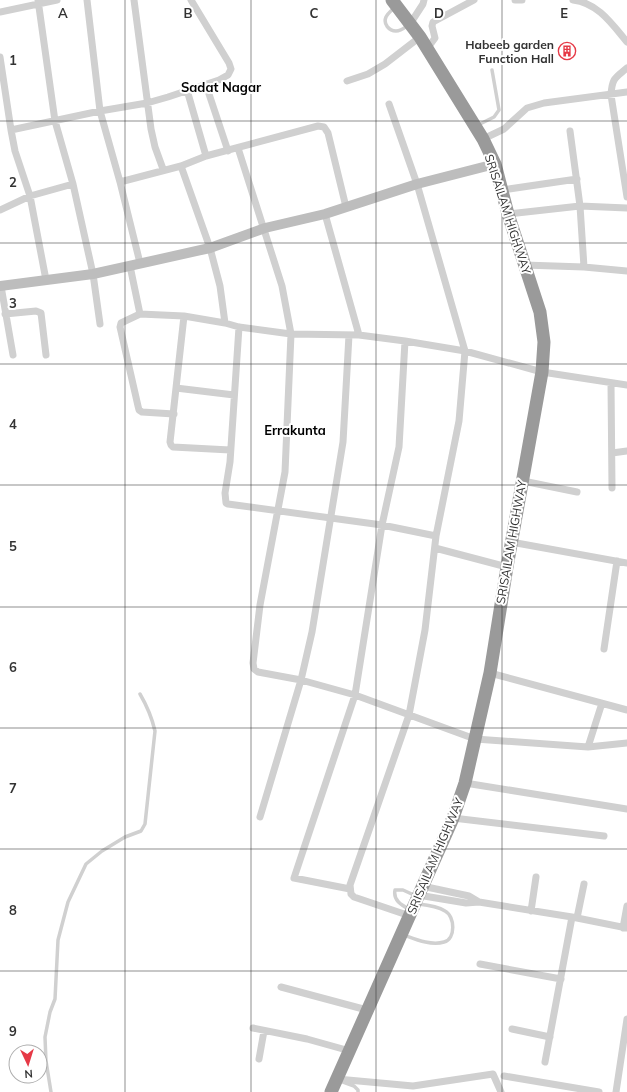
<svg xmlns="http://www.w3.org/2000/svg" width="627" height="1092" font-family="Mulish,sans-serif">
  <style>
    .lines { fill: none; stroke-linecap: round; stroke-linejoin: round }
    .lane { stroke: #d0d0d0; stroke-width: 3.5 }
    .street { stroke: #d0d0d0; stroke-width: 7 }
    .secondary { stroke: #bdbdbd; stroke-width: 10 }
    .highway { stroke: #9a9a9a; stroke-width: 13 }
    .grid { fill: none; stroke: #333; stroke-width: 1; stroke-opacity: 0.55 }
    .labels { text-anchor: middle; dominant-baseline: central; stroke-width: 4; stroke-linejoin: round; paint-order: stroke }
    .poi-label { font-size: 12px; font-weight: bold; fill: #333; stroke: #fff; text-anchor: end }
    .street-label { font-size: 12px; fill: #333; stroke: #fff }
    .neighbourhood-label { font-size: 13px; font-weight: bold; fill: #000; stroke: #fff }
    .grid-label { font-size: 13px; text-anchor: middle; font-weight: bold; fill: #333; stroke: #fff; stroke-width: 4; stroke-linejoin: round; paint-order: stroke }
  </style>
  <rect width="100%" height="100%" fill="#fff"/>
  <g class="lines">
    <path class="lane" d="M395,7C392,10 388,13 386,17C383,24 389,31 396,31C401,31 404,28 408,25
      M478,125L494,117L499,110L492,70
      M409,909C401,905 393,900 395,890H403L416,896
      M404,935C415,939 431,946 444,942C456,939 455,916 445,911C437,906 427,905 418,904
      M343,1082L354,1086L358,1090V1092
      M51,1092L46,1061L45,1037L50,1012L55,999L58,940L68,902L86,864L102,851L125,837L141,831L145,824L155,731C152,718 147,706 140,694"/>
    <path class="street" d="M38,0L55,121L73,184L93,274L100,324
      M87,0L100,111L120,182L140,263
      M134,0L151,129L155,147L163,169
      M515,0H522
      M573,0C598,3 612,24 627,42
      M0,12L57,0
      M410,24L423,4L424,0
      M427,49L435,38L432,26L433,22L474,0
      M0,57L11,130L15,151L30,196L46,280
      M627,68C615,78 612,78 611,95L627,197
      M347,81L368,74L385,64L420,37
      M206,85L228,151
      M187,90L206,156
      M389,104L417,184L465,351L459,421L436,536L425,630L409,715L350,885L351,894L354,897L410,916
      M11,130L100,111L147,103L168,97L219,80L228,75L231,69L229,63L191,0
      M570,131L580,206L584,267
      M483,139L504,129L527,108L544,103L627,92
      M238,148L282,286L291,334L285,472L260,605L253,663L254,669L258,672L301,680L355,695L475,739L588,747L627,743
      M181,166L210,248L220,286L225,323
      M120,182L181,166L206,156L318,126L324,127L328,133L346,207
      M502,190L577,179
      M0,210L30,196L73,184
      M325,214L359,335
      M508,214L580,206L627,208
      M524,265L584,267L627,271
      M130,266L140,314L184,316L225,323L239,327L291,334L359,335L405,341L465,351L542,372L627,385
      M1,286L13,355
      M5,314L36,311L41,313L46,355
      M140,314L121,323L120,327L138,406L139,410L142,412L174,414
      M184,316L170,442L171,445L173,447L230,450
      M239,327L230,462L225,493L226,503L228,504L382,525L436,536
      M611,383L612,488
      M176,388L234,395
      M612,453L627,451
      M523,481L577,492
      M511,542L627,563
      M435,548L507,567
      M604,649L617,561
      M490,673L627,710
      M588,747L602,703
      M465,783L627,809
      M260,817L301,680L312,632L343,442L349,335
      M453,818L604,836
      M422,886L469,896L479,902
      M350,889L294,878L355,695L382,525L399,447L405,341
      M418,895L466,903L479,902L572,917L627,928
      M531,911L536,877
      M577,918L584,884
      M623,928L627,906
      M480,964L561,979
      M281,987L367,1010
      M253,1028L307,1039L350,1051
      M512,1029L550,1037
      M259,1059L264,1031
      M545,1062L572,917
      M504,1076L599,1092
      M337,1079L413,1086L493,1074L501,1092
      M616,1092L627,1019"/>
    <path class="secondary" d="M0,286L93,274L210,248L265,228L325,214L417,184L495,164"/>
    <path class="highway" d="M331,1092L453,818L465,783L490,673L507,567L542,372L544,342L540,312L508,214L495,164L483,139L420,37L392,0"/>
  </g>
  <path class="grid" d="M125,0V1092M251,0V1092M376,0V1092M502,0V1092M0,121H627M0,243H627M0,364H627M0,485H627M0,607H627M0,728H627M0,849H627M0,971H627"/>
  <defs>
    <symbol id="building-ring" viewBox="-11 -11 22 22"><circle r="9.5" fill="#fff" stroke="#e63946" stroke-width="1.5"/><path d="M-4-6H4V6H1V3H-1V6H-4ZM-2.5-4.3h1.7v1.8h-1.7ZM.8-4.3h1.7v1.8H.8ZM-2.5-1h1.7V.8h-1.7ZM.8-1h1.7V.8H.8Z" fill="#e63946"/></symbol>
  </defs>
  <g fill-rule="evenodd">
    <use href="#building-ring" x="557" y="41" width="20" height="20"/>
  </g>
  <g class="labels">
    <g class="poi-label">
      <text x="554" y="44">Habeeb garden<tspan x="554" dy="14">Function Hall</tspan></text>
    </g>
    <g class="street-label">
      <text transform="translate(508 214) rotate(72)">SRISAILAM HIGHWAY</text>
      <text transform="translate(511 542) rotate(-80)">SRISAILAM HIGHWAY</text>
      <text transform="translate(435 856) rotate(-67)">SRISAILAM HIGHWAY</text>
    </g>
    <g class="neighbourhood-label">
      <text x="221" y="87">Sadat Nagar</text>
      <text x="295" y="430">Errakunta</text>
    </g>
  </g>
  <g class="grid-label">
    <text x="63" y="18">A</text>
    <text x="188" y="18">B</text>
    <text x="314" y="18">C</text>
    <text x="439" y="18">D</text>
    <text x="564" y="18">E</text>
    <text x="13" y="65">1</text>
    <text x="13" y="187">2</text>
    <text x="13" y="308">3</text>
    <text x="13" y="429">4</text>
    <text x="13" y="551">5</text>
    <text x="13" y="672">6</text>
    <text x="13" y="793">7</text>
    <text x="13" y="915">8</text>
    <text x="13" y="1036">9</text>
  </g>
  <g transform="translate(28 1064) rotate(176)"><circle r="19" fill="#ffffff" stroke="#adadad"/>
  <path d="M0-3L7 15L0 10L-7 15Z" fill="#e63946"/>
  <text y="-6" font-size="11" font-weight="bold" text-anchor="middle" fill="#333333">N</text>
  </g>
</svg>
